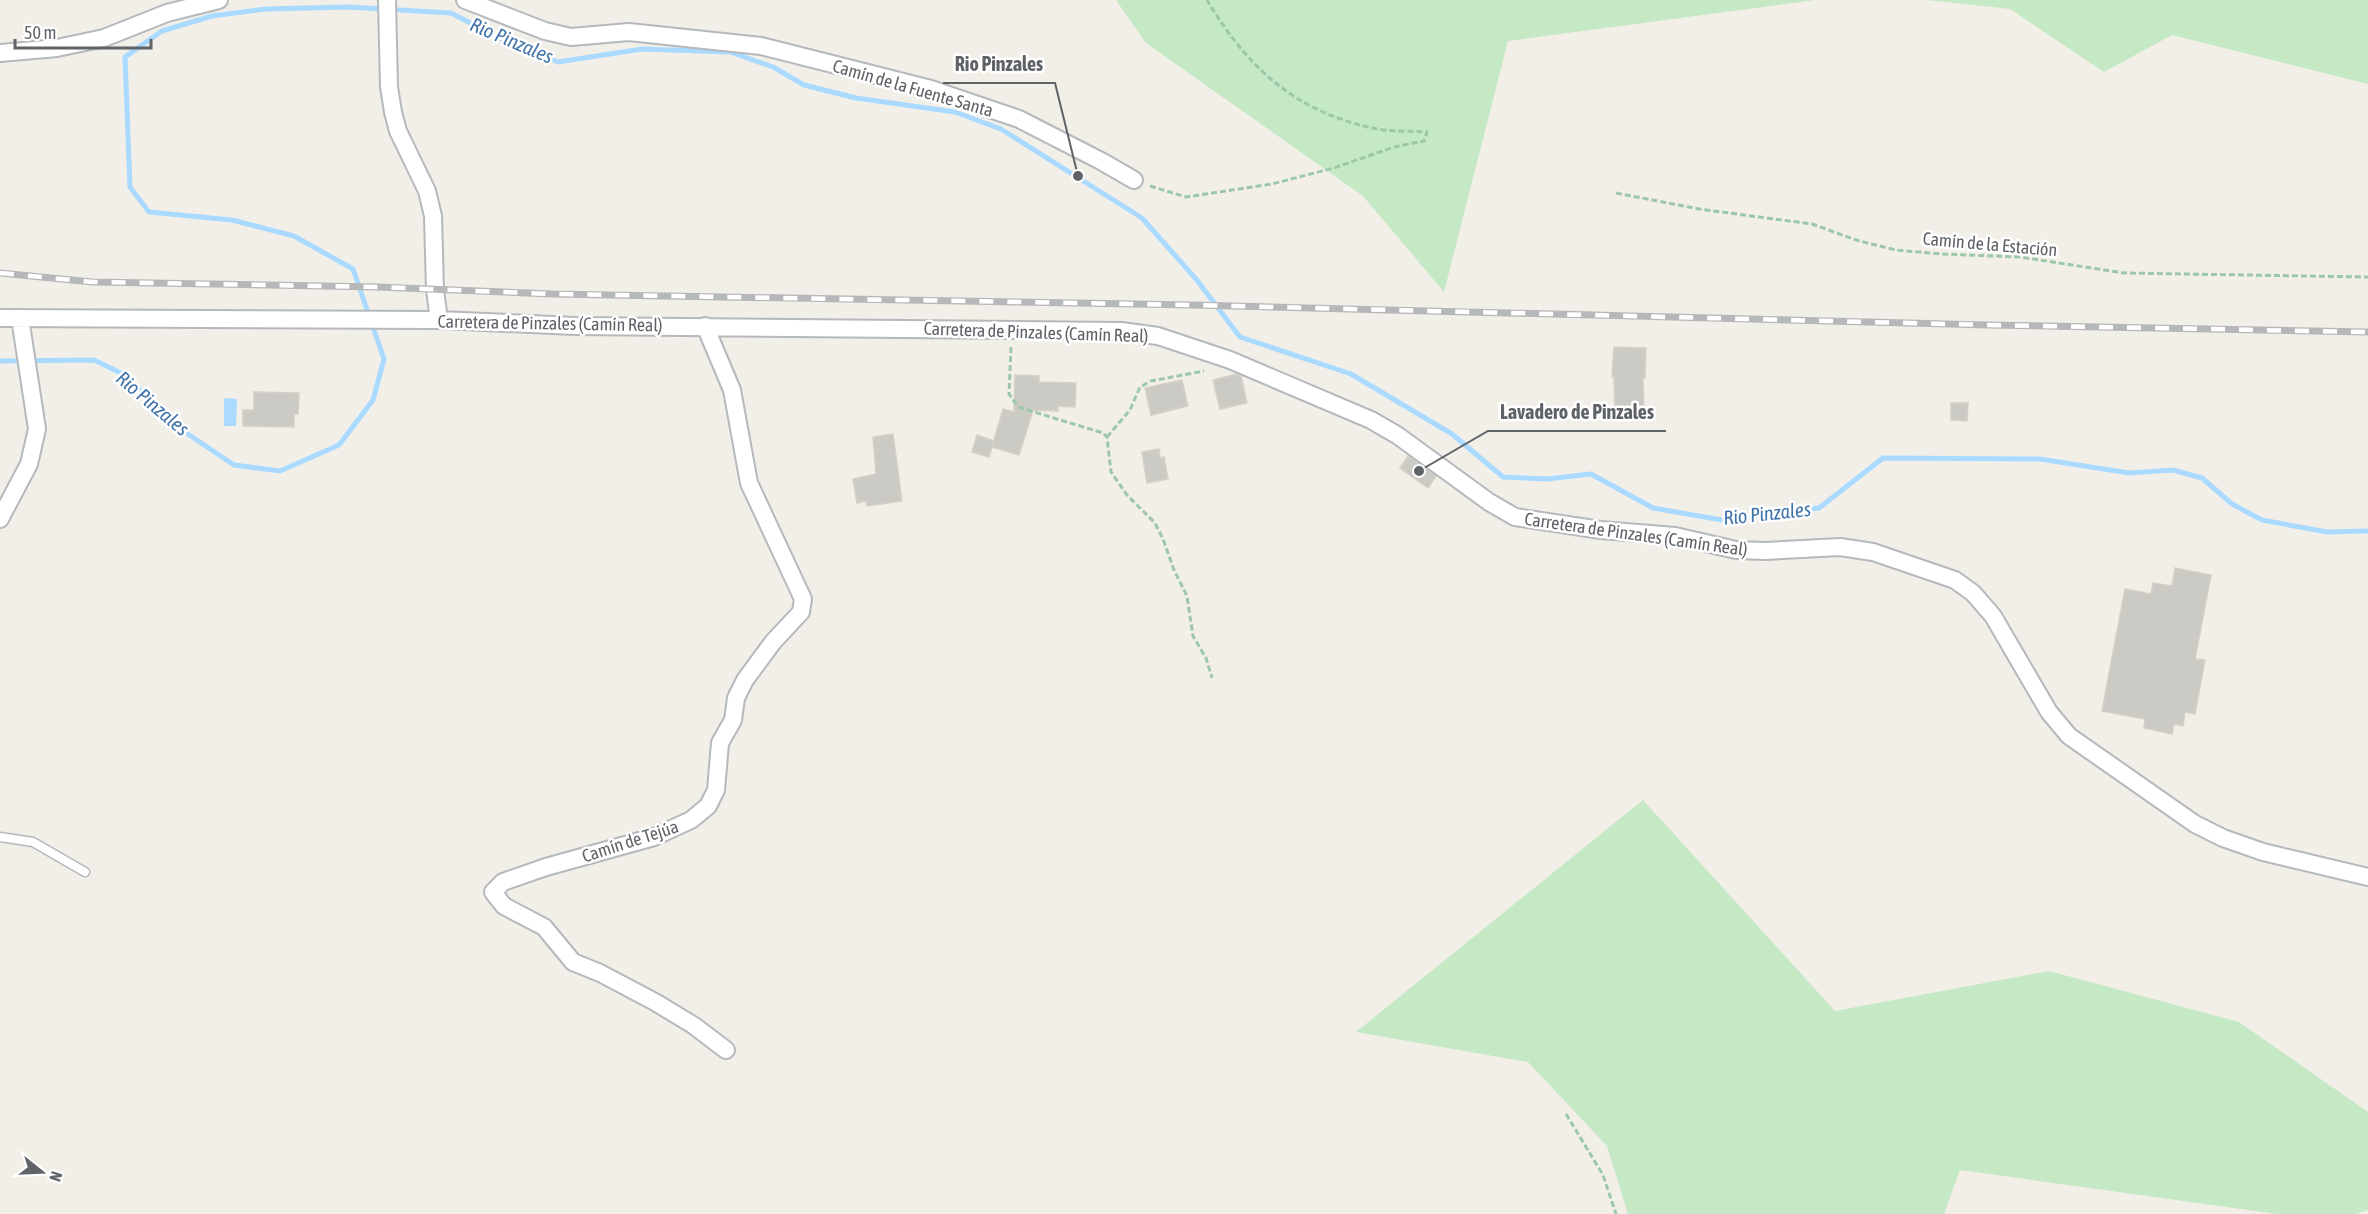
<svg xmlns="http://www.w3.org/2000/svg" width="2368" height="1214" font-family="'Asap Condensed',sans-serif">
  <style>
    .green { fill: #c5e8c5 }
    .water { fill: #aadaff }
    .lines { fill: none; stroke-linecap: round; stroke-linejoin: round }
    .stream { stroke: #aadaff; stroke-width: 5 }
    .building { fill: #cccac5; stroke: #d6d1c6; stroke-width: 1.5 }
    .lane-casing { stroke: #b5b8bc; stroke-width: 11 }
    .street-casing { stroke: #b5b8bc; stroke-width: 20 }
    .path { stroke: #9cc7a9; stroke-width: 3; stroke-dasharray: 6 3; stroke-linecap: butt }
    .lane { stroke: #fff; stroke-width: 8 }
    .street { stroke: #fff; stroke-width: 16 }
    .rail-casing { stroke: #b6b7b8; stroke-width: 7 }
    .rail { stroke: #fff; stroke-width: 4.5; stroke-dasharray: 14; stroke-linecap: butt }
    .labels { text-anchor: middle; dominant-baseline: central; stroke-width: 5; stroke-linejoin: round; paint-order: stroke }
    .street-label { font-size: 18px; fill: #5f6368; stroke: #fff }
    .water-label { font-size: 20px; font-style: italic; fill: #4174aa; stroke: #fff }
    .leader { fill: none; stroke: #5f6368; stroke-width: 2 }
    .callout-dot { fill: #5f6368; stroke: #fff; stroke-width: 2 }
    .callout-label { font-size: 20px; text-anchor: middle; font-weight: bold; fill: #5f6368; stroke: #fff; stroke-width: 5; stroke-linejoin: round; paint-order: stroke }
  </style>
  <rect width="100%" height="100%" fill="#f1efe8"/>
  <path class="green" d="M1116,0H1815L1508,41L1444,292L1363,196L1146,43Z
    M1927,0H2368V84L2172,35L2104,72L2010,9Z
    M1643,800L1835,1011L2049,971L2239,1022L2368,1112V1210L2356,1214H2277L1960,1170L1944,1214H1628L1607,1146L1528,1062L1356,1032Z"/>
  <path class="water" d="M224,398L237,399L236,426H224Z"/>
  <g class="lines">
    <path class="stream" d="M0,361L94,360L125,375L176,426L234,465L280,471L339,445L373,400L384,359L353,269L294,236L232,220L149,212L130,187L125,57L162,31L212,16L266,9L348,7L451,13L509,43L558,62L642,49L730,52L773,67L804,85L856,98L955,112L1001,129L1142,218L1196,279L1240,337L1351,374L1452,434L1503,477L1547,479L1591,474L1653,508L1722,520L1819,508L1883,458L2040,459L2129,473L2173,470L2202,478L2232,504L2262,520L2327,532L2368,531"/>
  </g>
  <path class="building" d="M1614,347L1646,348L1645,378H1643L1644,411L1615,412L1614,377H1612Z
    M1236,374L1241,376L1247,403L1220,409L1213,380Z
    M1015,375L1039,376V382L1076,383L1075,407L1058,406V411L1033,410L1019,455L992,447L1003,409L1014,412Z
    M1182,380L1188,406L1151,415L1145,388Z
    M254,392L299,393L298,414H294V427L243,426V410H254Z
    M1951,403H1968L1967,421L1951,420Z
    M893,434L902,501L867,506L866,501L857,503L853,479L876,474L873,437Z
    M977,435L994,441L989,457L972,452Z
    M1159,449L1160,458L1164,457L1168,479L1147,483L1142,452Z
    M1408,456L1436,476L1428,488L1400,468Z
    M2175,568L2211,575L2195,659L2205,660L2195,714L2185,712L2183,726L2174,724L2172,734L2144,728L2145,719L2102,711L2125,589L2151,594L2153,583L2172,586Z"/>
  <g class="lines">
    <defs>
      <path id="lane" d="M0,837L33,842L85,872"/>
      <path id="street" d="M387,0L389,87L393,112L398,131L427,191L433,216L435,290L439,320
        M465,0L545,31L571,37L629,32L761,46L931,89L1019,119L1101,161L1134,180
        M0,53L57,48L104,38L167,13L219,0
        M0,318L439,320L575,326L1121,331L1158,336L1230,360L1371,420L1397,435L1489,502L1515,517L1601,530L1675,536L1736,550L1765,551L1840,547L1873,552L1955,580L1973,593L1993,616L2049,712L2069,736L2195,824L2223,838L2263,852L2368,877
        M705,326L732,390L749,483L803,599L801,612L773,642L745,680L736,698L733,720L720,743L716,790L708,806L691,820L654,837L546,867L503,882L493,892L504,906L544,927L573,962L600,973L655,1002L693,1025L726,1050
        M0,519L29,464L37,429L20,318"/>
    </defs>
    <use href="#lane" class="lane-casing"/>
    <use href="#street" class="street-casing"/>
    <path class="path" d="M1150,186L1186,197L1272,184L1334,168L1394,147L1424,141L1427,132C1409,131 1390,132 1372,128C1293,110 1248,68 1207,0
      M1616,193L1699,209L1812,224L1859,241L1896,250L1942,254L2020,257L2124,273L2368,277
      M1011,347L1009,394L1018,407L1103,433L1107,437L1111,472L1127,495L1155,523L1163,539L1174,570L1187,596L1193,636L1206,658L1212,678
      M1107,437L1130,410L1140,387L1151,381L1204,371
      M1566,1114L1603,1175L1616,1214"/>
    <use href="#lane" class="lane"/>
    <use href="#street" class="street"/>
    <defs>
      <path id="rail" d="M0,273L92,282L378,287L553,294L1193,305L1988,325L2368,332"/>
    </defs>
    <use href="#rail" class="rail-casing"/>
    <use href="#rail" class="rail"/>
  </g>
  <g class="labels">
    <g class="street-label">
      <text transform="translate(913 88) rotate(16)">Camín de la Fuente Santa</text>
      <text transform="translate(1990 244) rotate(5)">Camín de la Estación</text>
      <text transform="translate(550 323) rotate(1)">Carretera de Pinzales (Camín Real)</text>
      <text transform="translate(1036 332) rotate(2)">Carretera de Pinzales (Camín Real)</text>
      <text transform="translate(1636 534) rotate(8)">Carretera de Pinzales (Camín Real)</text>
      <text transform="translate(630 841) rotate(-18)">Camín de Tejúa</text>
    </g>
    <g class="water-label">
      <text transform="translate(512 40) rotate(23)">Rio Pinzales</text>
      <text transform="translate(153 403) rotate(40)">Rio Pinzales</text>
      <text transform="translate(1767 513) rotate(-6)">Rio Pinzales</text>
    </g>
  </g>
  <path class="leader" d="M1078 176L1055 83H943M1419 471L1488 431H1666"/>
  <g class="callout-dot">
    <circle cx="1078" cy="176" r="6"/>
    <circle cx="1419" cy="471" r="6"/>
  </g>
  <g class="callout-label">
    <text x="999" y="71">Rio Pinzales</text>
    <text x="1577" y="419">Lavadero de Pinzales</text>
  </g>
  <g transform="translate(42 1172) rotate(108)" stroke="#ffffff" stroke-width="4.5" paint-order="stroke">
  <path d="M0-4.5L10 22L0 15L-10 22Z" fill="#5f6368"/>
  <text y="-9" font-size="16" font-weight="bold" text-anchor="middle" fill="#5f6368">N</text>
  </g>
  <path d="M15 39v9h136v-9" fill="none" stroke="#5f6368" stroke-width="3"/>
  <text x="24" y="39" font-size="18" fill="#5f6368" stroke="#ffffff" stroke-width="4.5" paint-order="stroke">50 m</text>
</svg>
